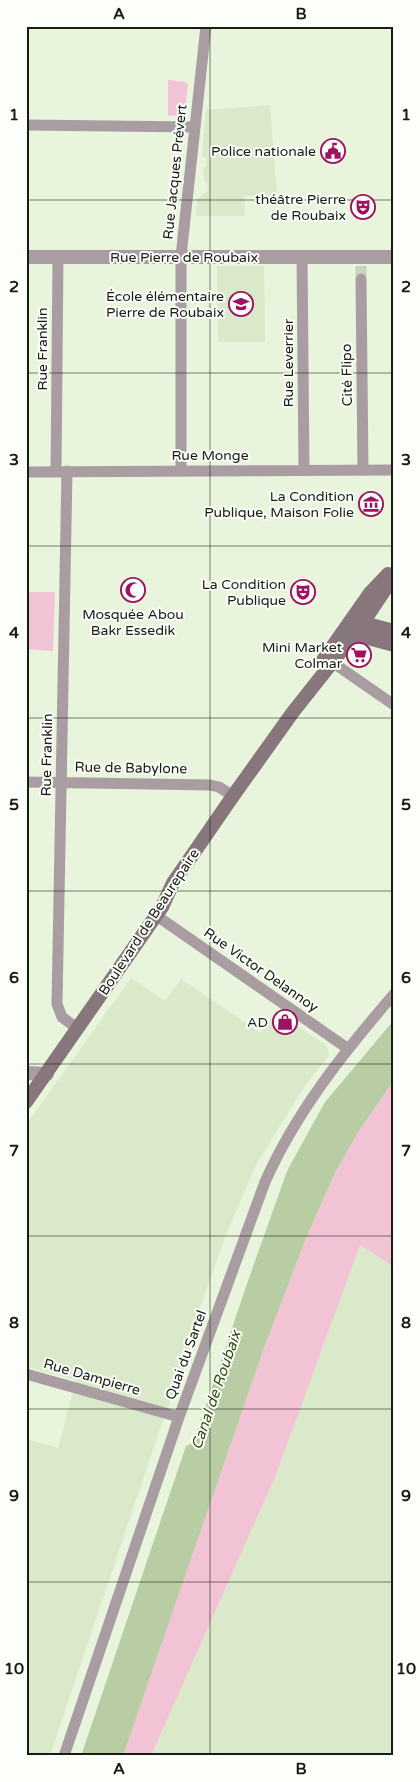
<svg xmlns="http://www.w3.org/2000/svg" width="420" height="1782" font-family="'Varela Round',sans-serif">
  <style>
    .built { fill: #d9e9c9 }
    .green { fill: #f2c3d5 }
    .water { fill: #b8cda3 }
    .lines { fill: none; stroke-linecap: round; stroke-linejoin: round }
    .minor-tunnel { stroke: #c9d4be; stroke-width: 11; stroke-dasharray: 11 5.5; stroke-linecap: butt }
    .minor { stroke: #aa9da2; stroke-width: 11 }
    .tertiary { stroke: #aa9da2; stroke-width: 14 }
    .secondary { stroke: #88767d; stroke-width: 14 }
    .grid { fill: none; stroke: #181c13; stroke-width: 1; stroke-opacity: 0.55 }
    .labels { text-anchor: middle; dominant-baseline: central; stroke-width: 4; stroke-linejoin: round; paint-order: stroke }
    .poi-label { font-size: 14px; fill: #181c13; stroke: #fbfef9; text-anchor: end }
    .street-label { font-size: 14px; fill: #181c13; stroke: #fbfef9 }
    .water-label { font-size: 15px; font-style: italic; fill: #364f10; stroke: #fbfef9 }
    .neatline { fill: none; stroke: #181c13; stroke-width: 2 }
    .grid-label { font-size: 16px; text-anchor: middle; font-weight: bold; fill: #181c13 }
  </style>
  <rect width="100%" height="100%" fill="#e8f5dc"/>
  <path class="built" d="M270,105L277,196H245L244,216H196L197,199L208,191L207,183L204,181L203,168L206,166V158L202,156L206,110Z
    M217,266H264L265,342H218Z
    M131,978L165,1001L181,979L261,1033L276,1011L327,1046L329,1055L304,1087L256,1165L225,1237L189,1339L193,1343L160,1429L50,1756H26V1439L58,1448L76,1380L26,1367V1125Z
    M360,1244L394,1267V1756H151L276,1475Z"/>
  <path class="green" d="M168,80L185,82L188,84L185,112L182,115L168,116Z
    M26,592H55L53,651L26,649Z
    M394,1080V1267L360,1245L276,1475L151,1756H123L264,1348L307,1236L335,1173L357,1134Z"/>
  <path class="water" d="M394,1020V1080L357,1134L335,1173L307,1236L264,1348L123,1756H81L186,1446L193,1443L248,1281L287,1171L325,1102Z"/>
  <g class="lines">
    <path class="minor-tunnel" d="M361,266V279"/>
    <path class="minor" d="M26,125L195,127
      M302,256L304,470
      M361,279L363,470
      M67,471L57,1004L62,1017L78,1029
      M181,471V256L206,26
      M26,472L394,470
      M56,472L58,257
      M332,662L394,705
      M26,782L210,785L219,787L233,796
      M157,916L347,1048
      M26,1374L179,1417
      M64,1756L179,1417L265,1182C296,1112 344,1052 394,994"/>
    <path class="tertiary" d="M26,257H394
      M26,1073L47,1074"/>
    <path class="secondary" d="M356,621L394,631
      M346,632L394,645
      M323,660L370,593L388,574
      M26,1102L162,907L173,883L233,796L293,712L358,630L394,576"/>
  </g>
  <path class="grid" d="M210,26V1756M26,200H394M26,373H394M26,546H394M26,718H394M26,891H394M26,1064H394M26,1236H394M26,1409H394M26,1582H394"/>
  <defs>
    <symbol id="civic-ring" viewBox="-11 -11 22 22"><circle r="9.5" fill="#fbfef9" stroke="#9d1261" stroke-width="1.5"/><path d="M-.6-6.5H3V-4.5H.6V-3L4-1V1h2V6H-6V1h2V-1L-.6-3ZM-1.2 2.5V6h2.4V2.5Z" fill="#9d1261"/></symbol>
    <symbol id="theatre-ring" viewBox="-11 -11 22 22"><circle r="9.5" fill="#fbfef9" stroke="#9d1261" stroke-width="1.5"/><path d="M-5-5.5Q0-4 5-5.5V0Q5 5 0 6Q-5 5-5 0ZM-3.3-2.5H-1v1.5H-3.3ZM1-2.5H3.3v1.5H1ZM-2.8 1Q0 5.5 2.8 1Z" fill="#9d1261"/></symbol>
    <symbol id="school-ring" viewBox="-11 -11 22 22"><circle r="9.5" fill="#fbfef9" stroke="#9d1261" stroke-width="1.5"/><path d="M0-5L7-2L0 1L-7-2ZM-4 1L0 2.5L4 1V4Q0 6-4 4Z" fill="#9d1261"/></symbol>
    <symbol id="museum-ring" viewBox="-11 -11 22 22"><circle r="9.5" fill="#fbfef9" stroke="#9d1261" stroke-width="1.5"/><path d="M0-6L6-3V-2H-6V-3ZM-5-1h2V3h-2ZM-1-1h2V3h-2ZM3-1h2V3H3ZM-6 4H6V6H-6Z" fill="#9d1261"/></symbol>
    <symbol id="mosque-ring" viewBox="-11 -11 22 22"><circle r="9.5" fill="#fbfef9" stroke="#9d1261" stroke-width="1.5"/><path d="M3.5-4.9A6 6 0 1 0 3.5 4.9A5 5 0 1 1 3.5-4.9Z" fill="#9d1261"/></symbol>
    <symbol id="supermarket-ring" viewBox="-11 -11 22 22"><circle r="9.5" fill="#fbfef9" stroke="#9d1261" stroke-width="1.5"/><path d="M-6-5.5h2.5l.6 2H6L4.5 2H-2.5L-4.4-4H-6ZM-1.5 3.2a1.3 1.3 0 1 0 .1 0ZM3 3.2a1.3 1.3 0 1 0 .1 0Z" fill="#9d1261"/></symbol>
    <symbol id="shop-ring" viewBox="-11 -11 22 22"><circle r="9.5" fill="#fbfef9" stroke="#9d1261" stroke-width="1.5"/><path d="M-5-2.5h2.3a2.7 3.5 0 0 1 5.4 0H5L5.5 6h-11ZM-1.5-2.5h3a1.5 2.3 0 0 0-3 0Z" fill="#9d1261"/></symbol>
  </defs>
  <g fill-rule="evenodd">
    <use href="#civic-ring" x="319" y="137" width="28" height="28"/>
    <use href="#theatre-ring" x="349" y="193" width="28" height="28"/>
    <use href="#school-ring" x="227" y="290" width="28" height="28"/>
    <use href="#museum-ring" x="357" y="490" width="28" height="28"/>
    <use href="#mosque-ring" x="119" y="576" width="28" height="28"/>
    <use href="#theatre-ring" x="289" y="578" width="28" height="28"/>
    <use href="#supermarket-ring" x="345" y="641" width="28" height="28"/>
    <use href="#shop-ring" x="271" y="1008" width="28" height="28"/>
  </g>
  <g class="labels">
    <g class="poi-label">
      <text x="316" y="151">Police nationale</text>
      <text x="346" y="199">théâtre Pierre<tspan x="346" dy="16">de Roubaix</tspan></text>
      <text x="224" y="296">École élémentaire<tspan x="224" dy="16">Pierre de Roubaix</tspan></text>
      <text x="354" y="496">La Condition<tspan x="354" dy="16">Publique, Maison Folie</tspan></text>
      <text x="286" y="584">La Condition<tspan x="286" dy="16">Publique</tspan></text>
      <text x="133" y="614" text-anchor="middle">Mosquée Abou<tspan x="133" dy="16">Bakr Essedik</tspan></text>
      <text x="342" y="647">Mini Market<tspan x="342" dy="16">Colmar</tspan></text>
      <text x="268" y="1022">AD</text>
    </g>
    <g class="street-label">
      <text transform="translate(175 172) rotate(-84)">Rue Jacques Prévert</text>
      <text x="184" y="257">Rue Pierre de Roubaix</text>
      <text transform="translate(42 349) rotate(-90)">Rue Franklin</text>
      <text transform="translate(288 363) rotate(-90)">Rue Leverrier</text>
      <text transform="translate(347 375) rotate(-91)">Cité Flipo</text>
      <text x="210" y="455">Rue Monge</text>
      <text transform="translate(47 755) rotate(-89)">Rue Franklin</text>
      <text transform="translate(131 768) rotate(1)">Rue de Babylone</text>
      <text transform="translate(149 922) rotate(-57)">Boulevard de Beaurepaire</text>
      <text transform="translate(261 970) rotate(35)">Rue Victor Delannoy</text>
      <text transform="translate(186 1355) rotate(-70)">Quai du Sartel</text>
      <text transform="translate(92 1377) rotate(16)">Rue Dampierre</text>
    </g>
    <g class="water-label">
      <text transform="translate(216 1390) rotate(-71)">Canal de Roubaix</text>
    </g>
  </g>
  <rect width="420" height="1782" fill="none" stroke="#fbfef9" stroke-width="55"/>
  <rect x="28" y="28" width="364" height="1726" class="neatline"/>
  <g class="grid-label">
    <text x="119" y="19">A</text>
    <text x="301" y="19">B</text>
    <text x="14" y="120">1</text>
    <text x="406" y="120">1</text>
    <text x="14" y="292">2</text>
    <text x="406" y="292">2</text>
    <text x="14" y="465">3</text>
    <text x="406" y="465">3</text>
    <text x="14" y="638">4</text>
    <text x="406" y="638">4</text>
    <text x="14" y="810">5</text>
    <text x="406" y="810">5</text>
    <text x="14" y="983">6</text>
    <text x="406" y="983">6</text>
    <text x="14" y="1156">7</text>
    <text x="406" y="1156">7</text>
    <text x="14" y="1328">8</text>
    <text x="406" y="1328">8</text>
    <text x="14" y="1501">9</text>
    <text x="406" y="1501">9</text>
    <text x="14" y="1674">10</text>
    <text x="406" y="1674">10</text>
    <text x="119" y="1774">A</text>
    <text x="301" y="1774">B</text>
  </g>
</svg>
